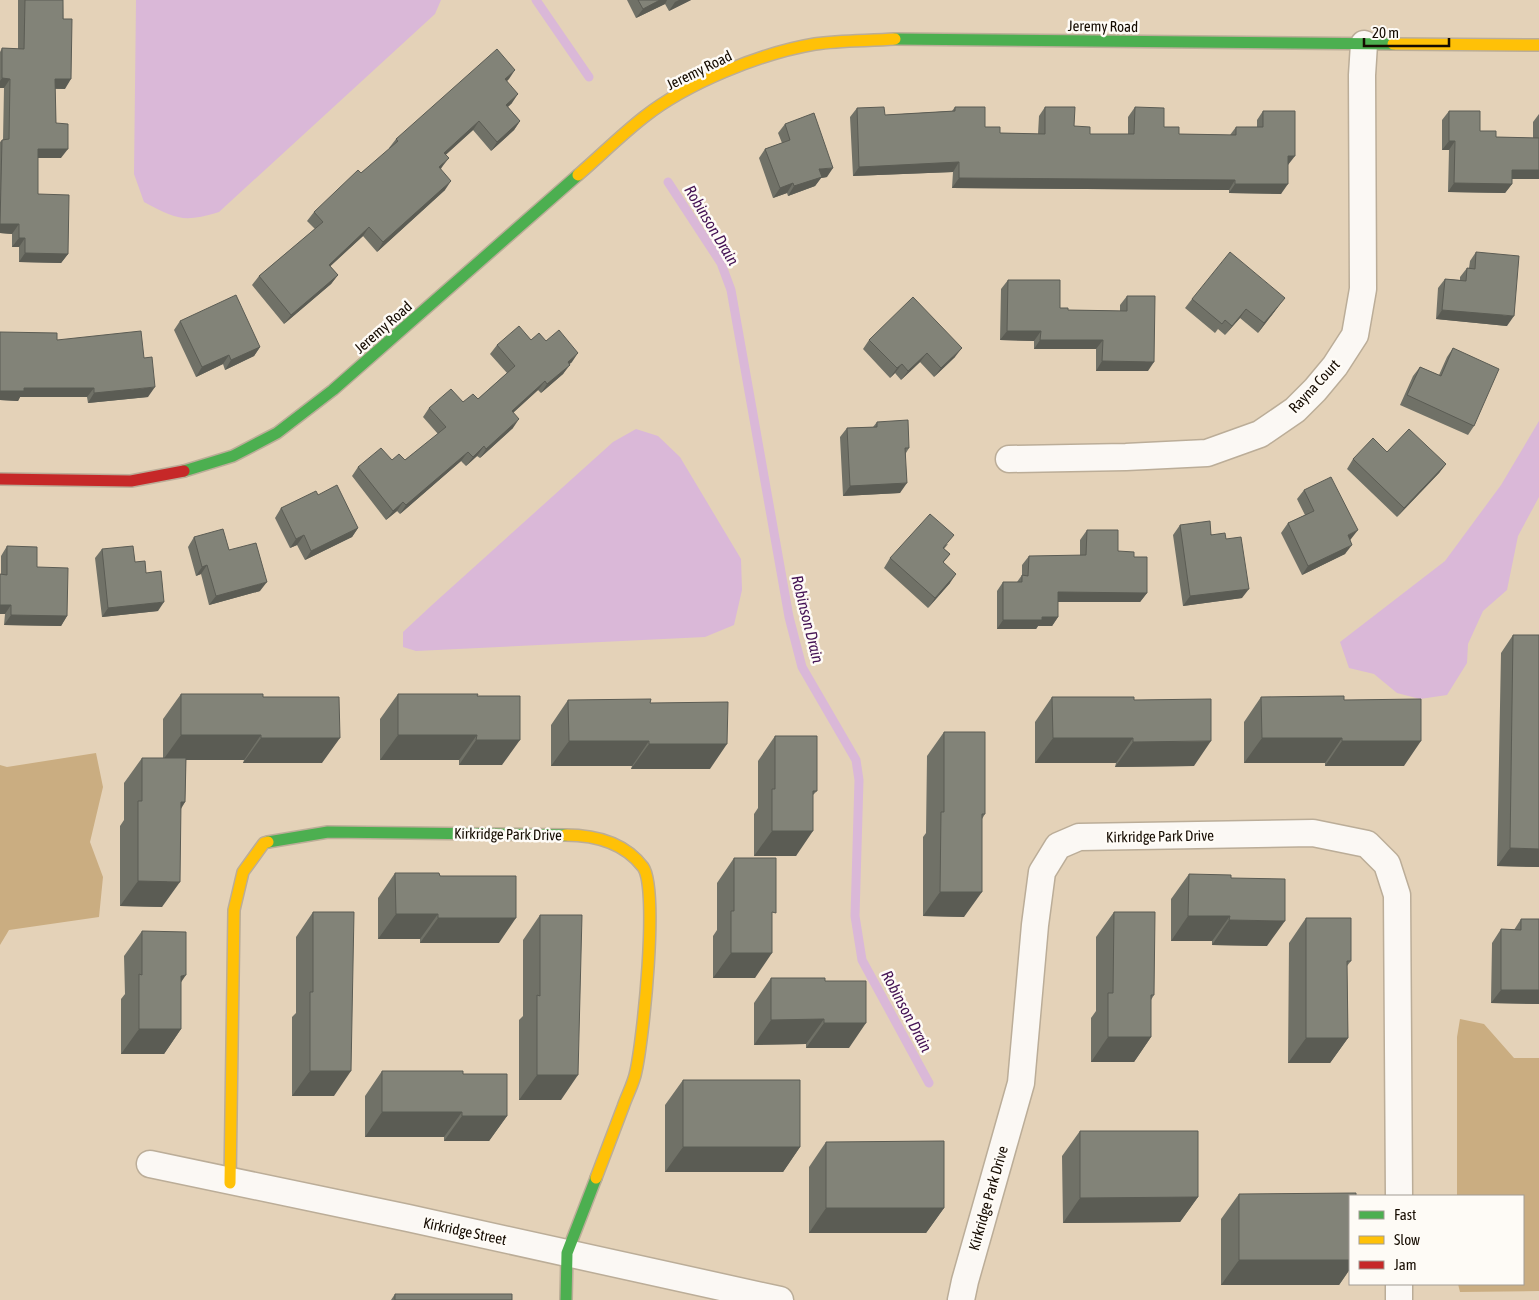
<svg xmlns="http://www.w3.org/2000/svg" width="1539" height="1300" font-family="'Asap Condensed',sans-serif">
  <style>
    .forest { fill: #caad81 }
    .water { fill: #dab8d8 }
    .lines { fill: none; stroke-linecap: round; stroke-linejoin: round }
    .stream { stroke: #dab8d8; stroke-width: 9 }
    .street-casing { stroke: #bbad98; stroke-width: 29 }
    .fast-casing { stroke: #bbad98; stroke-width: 14 }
    .slow-casing { stroke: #bbad98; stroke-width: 14 }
    .jam-casing { stroke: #bbad98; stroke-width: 14 }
    .street { stroke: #fbf8f4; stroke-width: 26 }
    .fast { stroke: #4caf50; stroke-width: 11 }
    .slow { stroke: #ffc107; stroke-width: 11 }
    .jam { stroke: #c62828; stroke-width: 11 }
    .wall { fill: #707167 }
    .shaded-wall { fill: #5b5c54 }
    .building { fill: #828378; stroke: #5b5c54 }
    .labels { text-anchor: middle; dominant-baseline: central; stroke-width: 5; stroke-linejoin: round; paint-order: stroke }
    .street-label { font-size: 15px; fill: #150b00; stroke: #fefbf6 }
    .water-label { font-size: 16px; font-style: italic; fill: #441254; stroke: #fefbf6 }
  </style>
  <rect width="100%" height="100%" fill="#e4d2b8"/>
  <path class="forest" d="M96,753L103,787L90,842L103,877L99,917L9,930L0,945V765L7,767Z
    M1460,1019L1484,1024L1514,1058H1539V1291L1460,1292L1458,1284H1523V1196H1457V1037Z"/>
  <path class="water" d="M136,0H441L435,14L219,212C183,223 176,219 144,202L134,174Z
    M1539,421V497L1518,536L1507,590L1483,611L1468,644L1467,663L1447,695L1420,699L1397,693L1374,674L1349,668L1340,642L1445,561L1501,485Z
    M636,429L658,436L680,457L741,559L742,590L734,625L705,637L416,651L403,647V632L432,605L613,442Z"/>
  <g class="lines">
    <path class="stream" d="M536,0L589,77
      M668,182L721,263L731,290L789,617L802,667L856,760L859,780L855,916L862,960L929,1083"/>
    <defs>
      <path id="street" d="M1009,459L1126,457L1207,453L1260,434L1295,410L1315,390L1335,366L1355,335L1363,289L1362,75L1364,44
        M150,1164L408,1218L780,1300
        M1399,1284V1300
        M961,1300L965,1281L1021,1083L1035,925L1042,872L1058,846L1079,837L1313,833L1367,844L1387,864L1397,895L1399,1196"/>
      <path id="fast" d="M895,39L1393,44
        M184,471L233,456L277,433L333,390L578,175
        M268,842L328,832L565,835
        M566,1300L567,1253L596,1178"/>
      <path id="slow" d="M1393,44L1539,45
        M578,175C600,156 621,135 644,117C687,83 761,53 815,44C841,40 868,41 895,39
        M565,835C593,835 624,842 643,867C659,889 643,1040 636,1071C634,1083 627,1095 623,1107C614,1131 605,1154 596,1178
        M230,1183L234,910L243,872L264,843L268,842"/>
      <path id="jam" d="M0,479L131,481L184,471"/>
    </defs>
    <use href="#street" class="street-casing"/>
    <use href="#fast" class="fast-casing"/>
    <use href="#slow" class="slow-casing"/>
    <use href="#jam" class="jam-casing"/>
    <use href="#street" class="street"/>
    <use href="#fast" class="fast"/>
    <use href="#slow" class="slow"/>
    <use href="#jam" class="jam"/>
  </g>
  <path class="wall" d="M18,0H63L65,89H55L56,123L61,158H38V194L68,254L61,263L19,262V247H12V234L0,233V142L2,140H3L4,88H0V52L2,48L18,49Z
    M627,0H691L669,11L665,4L636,18Z
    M509,79L507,81L512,103L508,107L520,121L514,130L491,151L473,130L446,154L442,167L441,169L445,190L377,252L363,236L330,266L338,275L331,284L284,324L252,285L259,276L315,229L307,221L314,212L361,173L390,149L389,148L396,139Z
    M955,107L985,127L1000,133L1038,134L1039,116L1045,107L1074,126L1090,134H1128V117L1135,107L1164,127L1179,134L1230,135L1236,127H1257V120L1263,111L1288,165L1281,194L1229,193V190L952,188L953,172L853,176L850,117L857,108L885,115L952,111Z
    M1449,111L1480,131L1496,137L1533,138V122L1539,114V179H1512V184L1505,193L1448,192L1449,150H1442V120Z
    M785,124L827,177L821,178L815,186L788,196L787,193L773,198L759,158L765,149L782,143L778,133Z
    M1476,252L1507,326L1436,319L1438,288L1445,279L1460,280V277L1467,268H1469L1470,261Z
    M1008,280L1060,308L1068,310L1120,311V305L1127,296L1148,371H1096V349H1034V341L1000,340L1001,289Z
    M1192,299L1278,307L1258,333L1240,318L1225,335L1218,329L1215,333L1185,308Z
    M180,321L260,347L254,356L225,370L223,364L196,377L174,330Z
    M0,332L148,397L88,403L87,397H20L18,401L0,400Z
    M531,340L546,341L572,362L569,364L563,374L541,393L538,390L513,413V428L480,458L477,456L466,466L461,461L400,514L397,511L386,520L352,476L358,467L392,460H405L438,434L423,417L429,408L463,402L478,399L507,373L490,354L497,345Z
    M869,340L955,357L934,377L920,362L901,380L895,373L890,378L863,349Z
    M1453,348L1474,426L1468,435L1400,405L1413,376L1420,367L1439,375L1447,357Z
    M877,422L909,448L906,453L900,493L843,496L840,437L847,428L873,427Z
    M1387,452L1446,464L1439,473L1397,517L1347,469L1353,459Z
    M1304,490L1351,539L1350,540L1345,554L1302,575L1281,533L1288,523L1305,515L1297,499Z
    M318,495L358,528L352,537L305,560L297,545L290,548L275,518L281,508Z
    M1180,525L1226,539L1242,598L1183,606L1173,535Z
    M1087,530L1118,551L1134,557L1147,593L1140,602H1058V617L1052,626H1038L1036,629H997V591L1003,582H1017L1022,575V565L1029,556H1080V540Z
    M194,537L229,550L260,591L209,605L201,574L196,576L188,547Z
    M948,544L944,549L950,554L943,563L950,583L928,608L884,568L890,558Z
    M7,546L37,567L67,616L61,626L4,625L5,614L1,574V556Z
    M102,549L135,562L146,573L158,611L102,617L95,558Z
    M1513,635H1539V867L1497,866L1501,653Z
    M181,694L263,697L322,763H243L244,760H186L185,802L181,809L162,907L120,906V826L124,820V783L142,758H163V719Z
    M398,694L477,696L502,765H459V760H380V719Z
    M1052,697L1134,700L1194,766L1115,767L1116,763H1035V722Z
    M1261,697L1344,700L1404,766H1325V763H1244V722Z
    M568,700L650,703L710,769H631L632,766H551V725Z
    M944,732L985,814L982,819L964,917L923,916V837L926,833L927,756Z
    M775,736L817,791L813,795L796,856H754V814L758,808V761Z
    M734,858L772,917L755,978H713V936L717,930V883Z
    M395,873L440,876L499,943H420V939H378V898Z
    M1189,874L1231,878L1267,946L1212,945V941H1171V899Z
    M313,912L334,1096H292V1017L296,1013V937Z
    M1114,912L1154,995L1151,1000V1037L1134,1062H1091V1018L1096,1011V937Z
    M540,915L561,1100H519V1020L523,1016V940Z
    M1306,918L1351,961L1347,966L1348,1038L1330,1063H1288L1289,943Z
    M1521,919L1539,1004L1491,1003L1492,943L1501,929L1514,930Z
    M142,931L181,982V1029L164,1054H121V999L125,994L124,956Z
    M771,978L825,981L849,1048H806V1044L754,1045V1003Z
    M382,1071L463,1074L507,1116L489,1141H444V1137H365V1096Z
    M683,1080L800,1147L783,1172H665V1105Z
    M1080,1131L1198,1197L1180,1222L1063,1223L1062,1156Z
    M826,1142L944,1208L926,1233H809V1167Z
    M1239,1194L1350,1196V1269L1339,1285H1221V1219Z
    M395,1294L512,1300H391Z"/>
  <path class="shaded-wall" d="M660,0H667L665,4L636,18L643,9Z
    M679,0H691L669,11L675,2Z
    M515,70L509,79L499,88L505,79Z
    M2,78L10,79L4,88H0V81Z
    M55,79H71L65,89L49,88Z
    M518,94L512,103L500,114L506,105Z
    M479,121L473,130L438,162L444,153Z
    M520,121L514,130L491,151L497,142Z
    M1449,141H1455L1449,150H1442Z
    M38,149H68L61,158H32Z
    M1288,156H1295L1288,165Z
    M449,158L442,167L432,176L439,167Z
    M959,162L953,172L853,176L859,167Z
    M833,168L827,177L821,178L815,186L788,196L794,186L819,169Z
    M1512,170H1539V179H1505Z
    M959,178L1235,180L1229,190L952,188Z
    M451,181L445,190L377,252L383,242Z
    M793,183L787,193L773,198L780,188Z
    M1454,183L1512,184L1505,193L1448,192Z
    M1235,184H1288L1281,194L1229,193Z
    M0,224H19L12,234L0,233Z
    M369,227L363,236L322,274L329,265Z
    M19,238H25L19,247H12Z
    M25,253L68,254L61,263L19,262Z
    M338,275L331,284L284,324L291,315Z
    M1285,298L1278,307L1258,333L1264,323Z
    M1246,309L1240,318L1225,335L1232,326Z
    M1442,310L1514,316L1507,326L1436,319Z
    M1007,331H1041L1034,341L1000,340Z
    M1040,340H1103L1096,349H1034Z
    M260,347L254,356L225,370L231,360Z
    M962,348L955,357L934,377L941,368Z
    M578,353L572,362L561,372L568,362Z
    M927,353L920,362L901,380L908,371Z
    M229,355L223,364L196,377L202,367Z
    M1102,361L1154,362L1148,371H1096Z
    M902,364L895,373L890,378L897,368Z
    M570,365L563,374L541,393L547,384Z
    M545,381L538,390L505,420L512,411Z
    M155,387L148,397L88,403L94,393Z
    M24,388H94L87,397H20L18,401L0,400V391Z
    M519,419L513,428L480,458L486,449Z
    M484,446L477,456L466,466L473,457Z
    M468,452L461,461L400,514L406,505Z
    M1446,464L1439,473L1397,517L1404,508Z
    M907,483L900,493L843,496L850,486Z
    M403,502L397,511L386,520L393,511Z
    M358,528L352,537L305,560L311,551Z
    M1358,530L1351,539L1341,545L1348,535Z
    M304,535L297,545L290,548L296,539Z
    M1352,545L1345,554L1302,575L1308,566Z
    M207,565L201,574L196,576L202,567Z
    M956,574L950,583L928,608L935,598Z
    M267,582L260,591L209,605L216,596Z
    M1249,589L1242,598L1183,606L1190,596Z
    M1058,592L1147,593L1140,602H1052Z
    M164,602L158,611L102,617L108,608Z
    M0,605H11L5,614H0Z
    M11,615L67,616L61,626L4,625Z
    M1042,617H1058L1052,626H1038L1036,629H997L1003,620Z
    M181,735H261L244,760H163Z
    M398,735H477L459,760H380Z
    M261,738H340L322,763H243Z
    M1053,738H1133L1116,763H1035Z
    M1262,738H1342L1325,763H1244Z
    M476,740H520L502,765H459Z
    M569,741H649L632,766H551Z
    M1211,741L1194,766L1115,767L1133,742Z
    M1342,741H1421L1404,766H1325Z
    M649,744H727L710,769H631Z
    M181,802H185L168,827Z
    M772,831H813L796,856H754Z
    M1510,848L1539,849V867L1497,866Z
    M138,881L180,882L162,907L120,906Z
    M940,892H982L964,917L923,916Z
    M396,914H438L420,939H378Z
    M1188,916H1230L1212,941H1171Z
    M438,918H516L499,943H420Z
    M1229,920L1285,921L1267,946L1212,945Z
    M731,953H772L755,978H713Z
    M186,975L169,1000L181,976Z
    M1501,990H1539V1004L1491,1003Z
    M824,1019L806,1044L754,1045L771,1020Z
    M824,1023H866L849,1048H806Z
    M139,1029H181L164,1054H121Z
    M1108,1037H1151L1134,1062H1091Z
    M1306,1038H1348L1330,1063H1288Z
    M310,1071H351L334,1096H292Z
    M537,1075H578L561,1100H519Z
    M382,1112H462L444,1137H365Z
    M462,1116H507L489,1141H444Z
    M683,1147H800L783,1172H665Z
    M1198,1197L1180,1222L1063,1223L1080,1198Z
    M826,1208H944L926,1233H809Z
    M1239,1260H1350V1269L1339,1285H1221Z"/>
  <path class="building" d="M25,0H63V19H72L71,79H55L56,123L68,124V149H38V194L69,195L68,254L25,253V238H19V224H0L2,140L9,139L10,79L2,78V48L24,49Z
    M638,0H660L643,9Z
    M497,49L515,70L505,79L518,94L506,105L520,121L497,142L479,121L444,153L449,158L439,167L451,181L383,242L369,227L329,265L338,275L291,315L259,276L323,222L314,212L358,170L361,173L398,141L396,139Z
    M884,107L885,115L955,111V107H985V127H1000V133L1045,134V107H1075L1074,126L1090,127V134H1134L1135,107L1164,108V127H1179V134L1236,135V127H1263V111H1295V156H1288V184H1235V180L959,178V162L859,167L857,108Z
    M1449,111H1480V131H1496V137L1539,138V170H1512V184L1454,183L1455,141H1449Z
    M814,113L833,168L819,169L822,177L794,186L793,183L780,188L765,149L790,140L785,124Z
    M1230,252L1285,298L1264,323L1246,309L1232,326L1225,320L1222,324L1192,299Z
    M1476,252L1519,256L1514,316L1442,310L1445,279L1466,281L1467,268L1475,269Z
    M1008,280H1060V308H1068V310L1127,311V296H1155L1154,362L1102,361L1103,340H1040L1041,331H1007Z
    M236,295L260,347L231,360L229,355L202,367L180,321Z
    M913,297L962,348L941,368L927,353L908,371L902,364L897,368L869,340Z
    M519,326L531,340L539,333L546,341L559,330L578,353L568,362L570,365L547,384L545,381L512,411L519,419L486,449L484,446L473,457L468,452L406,505L403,502L393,511L358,467L381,448L392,460L399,454L405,460L446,427L429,408L451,389L463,402L473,394L478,399L515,366L497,345Z
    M141,331L144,358L152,357L155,387L94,393V388H24V391H0V332L57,333V340Z
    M1453,348L1499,369L1474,426L1407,395L1420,367L1441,376Z
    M908,420L909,448H905L907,483L850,486L847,428L877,427V422Z
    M1409,429L1446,464L1404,508L1353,459L1373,438L1387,452Z
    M1331,477L1358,530L1348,535L1352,545L1308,566L1288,523L1314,511L1304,490Z
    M337,485L358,528L311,551L304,535L296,539L281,508L316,491L318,495Z
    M930,514L954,535L943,548L950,554L943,562L956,574L935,598L890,558Z
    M1210,521L1211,535L1225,533L1226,539L1241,537L1249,589L1190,596L1180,525Z
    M223,529L229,550L256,543L267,582L216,596L207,565L202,567L194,537Z
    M1087,530H1118V551L1134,552V557H1147V593L1058,592V617H1042V620H1003V582H1022V575L1028,576L1029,556L1086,555Z
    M7,546L37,547V567L68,568L67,616L11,615V605H0V574L7,575Z
    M133,546L135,562L145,561L146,573L161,571L164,602L108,608L102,549Z
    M1513,635H1539V849L1510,848Z
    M181,694H263V697H339L340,738H261V735H181Z
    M398,694H478L477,696H520V740H476L477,735H398Z
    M1344,696V700L1421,699V741H1342V738H1262L1261,697Z
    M1052,697H1134V700L1211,699V741L1133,742V738H1053Z
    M651,699L650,703L728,702L727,744H649V741H569L568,700Z
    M944,732H985V814H982V892H940L941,812H944Z
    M775,736H817V791H813V831H772V789H775Z
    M142,758H186L185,802H181L180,882L138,881V801H142Z
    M734,858H776V913L772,912V953H731V911H734Z
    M395,873H439L440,876H516V918H438V914H396Z
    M1189,874L1231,875V878L1285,879V921L1229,920L1230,916H1188Z
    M313,912H354L351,1071H310V992H313Z
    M1114,912H1155L1154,995H1151V1037H1108V993H1113Z
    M540,915H582L578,1075H537V995L540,996Z
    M1306,918H1351V961H1347L1348,1038H1306Z
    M1521,919H1539V990H1501V929L1521,930Z
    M142,931L186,932V975L181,976V1029H139V974L142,975Z
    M771,978H825V981H866V1023H824V1019L771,1020Z
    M382,1071H463V1074H507V1116H462V1112H382Z
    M683,1080H800V1147H683Z
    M1080,1131H1198V1197L1080,1198Z
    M944,1141V1208H826V1142Z
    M1356,1193V1196H1350V1260H1239V1194Z
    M395,1294H512V1300H395Z"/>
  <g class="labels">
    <g class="street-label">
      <text transform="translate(1103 26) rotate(1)">Jeremy Road</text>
      <text transform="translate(699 70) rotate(-26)">Jeremy Road</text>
      <text transform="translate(383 327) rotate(-41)">Jeremy Road</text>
      <text transform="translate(1314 386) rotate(-47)">Rayna Court</text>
      <text transform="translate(508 834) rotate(1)">Kirkridge Park Drive</text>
      <text transform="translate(1160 836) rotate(-1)">Kirkridge Park Drive</text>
      <text transform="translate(988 1198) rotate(-74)">Kirkridge Park Drive</text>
      <text transform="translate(465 1231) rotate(12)">Kirkridge Street</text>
    </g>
    <g class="water-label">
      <text transform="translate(712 225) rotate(59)">Robinson Drain</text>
      <text transform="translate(808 619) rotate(76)">Robinson Drain</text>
      <text transform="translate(907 1011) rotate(62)">Robinson Drain</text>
    </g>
  </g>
  <rect x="1349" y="1195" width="175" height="90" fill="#fefbf6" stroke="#a19b94"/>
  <rect x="1359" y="1211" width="25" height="8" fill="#4caf50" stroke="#a19b94"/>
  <text x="1394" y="1220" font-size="15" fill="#150b00">Fast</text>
  <rect x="1359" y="1236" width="25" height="8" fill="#ffc107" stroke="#a19b94"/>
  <text x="1394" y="1245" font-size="15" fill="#150b00">Slow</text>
  <rect x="1359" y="1261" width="25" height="8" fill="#c62828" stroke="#a19b94"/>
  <text x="1394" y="1270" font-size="15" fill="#150b00">Jam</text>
  <path d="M1364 38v8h85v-8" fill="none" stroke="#150b00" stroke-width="2.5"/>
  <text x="1372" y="38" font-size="15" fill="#150b00" stroke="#fefbf6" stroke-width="4" paint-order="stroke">20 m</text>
</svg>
